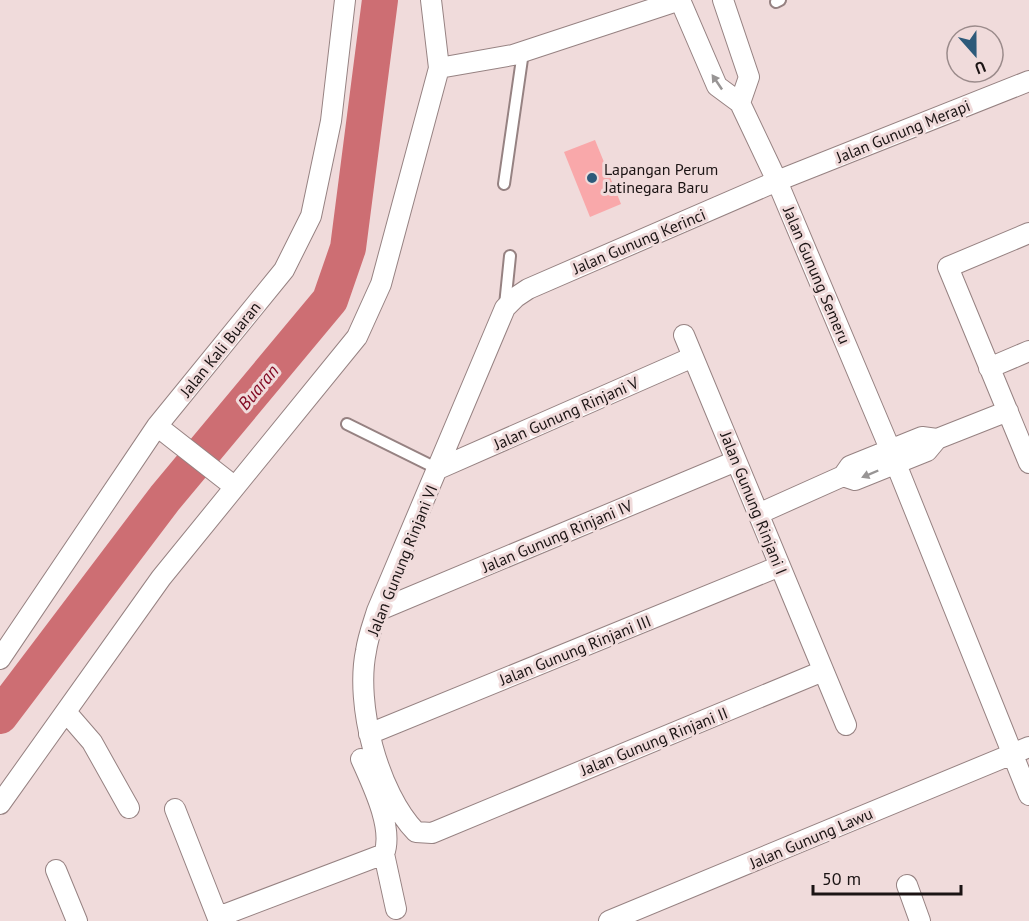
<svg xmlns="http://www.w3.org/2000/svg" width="1029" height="921" font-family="'PT Sans',sans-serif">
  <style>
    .green { fill: #f9a8aa }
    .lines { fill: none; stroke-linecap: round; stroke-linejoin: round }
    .river { stroke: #cd6e73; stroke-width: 36 }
    .lane-casing { stroke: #968282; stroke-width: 14 }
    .street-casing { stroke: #968282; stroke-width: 22 }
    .lane { stroke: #fff; stroke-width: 10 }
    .street { stroke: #fff; stroke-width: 20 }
    .oneway { fill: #989595 }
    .poi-dot { fill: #2d5a7a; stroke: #f0dbdb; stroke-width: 2 }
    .labels { text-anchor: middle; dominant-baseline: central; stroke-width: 6; stroke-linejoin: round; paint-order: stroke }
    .street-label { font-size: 16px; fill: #1b1414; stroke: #f0dbdb }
    .poi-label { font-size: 16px; fill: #1b1414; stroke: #f0dbdb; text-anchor: start }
    .water-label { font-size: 18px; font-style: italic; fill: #830b25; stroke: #f0dbdb }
  </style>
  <rect width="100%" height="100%" fill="#f0dbdb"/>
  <path class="green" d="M595,140L621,204L590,217L564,152Z"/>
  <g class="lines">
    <path class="river" d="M0,716L165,498L330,300L348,248L380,0"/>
    <defs>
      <path id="lane" d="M776,2L780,0
        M504,184L523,52
        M505,305L510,256
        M347,424L438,469"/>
      <path id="street" d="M680,0L717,86L740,103L777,181L890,449L1029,795
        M723,0L749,77L740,103
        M439,68L513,55L680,0
        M1029,233L948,267L1029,463
        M684,335L846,725
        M989,368L1029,351
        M157,426L235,487
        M438,469L693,357
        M843,476L855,480L927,451L937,439L1008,411
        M758,514L843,476L850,466L922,437L937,439
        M377,611L736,461
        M0,659L157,426L284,270L311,216L331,121L345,0
        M823,671L432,833L416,832C378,793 355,704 366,651C368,637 373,624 377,611L505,308L516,297L528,289L777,181L1029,81
        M66,712L92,742L129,808
        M369,734L780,566
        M0,804L161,578L357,337L381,284L439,68L431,0
        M175,809L219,921
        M384,854L396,909
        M56,870L77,921
        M907,885L920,921
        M218,917L384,854C394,828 372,784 361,759
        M609,921L1029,747"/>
    </defs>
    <use href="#lane" class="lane-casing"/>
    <use href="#street" class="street-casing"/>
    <use href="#lane" class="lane"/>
    <use href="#street" class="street"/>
  </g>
  <defs><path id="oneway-solid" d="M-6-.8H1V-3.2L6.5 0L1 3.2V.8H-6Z" transform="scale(1.5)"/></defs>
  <g class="oneway">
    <use href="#oneway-solid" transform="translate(717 82) rotate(-124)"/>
    <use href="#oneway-solid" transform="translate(870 474) rotate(157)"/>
  </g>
  <circle class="poi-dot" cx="592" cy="178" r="6"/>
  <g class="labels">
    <g class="street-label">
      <text transform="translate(903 131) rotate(-22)">Jalan Gunung Merapi</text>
      <text transform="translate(639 241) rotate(-23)">Jalan Gunung Kerinci</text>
      <text transform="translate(817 275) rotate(67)">Jalan Gunung Semeru</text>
      <text transform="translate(220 349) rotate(-51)">Jalan Kali Buaran</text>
      <text transform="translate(566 413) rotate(-24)">Jalan Gunung Rinjani V</text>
      <text transform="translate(754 503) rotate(68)">Jalan Gunung Rinjani I</text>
      <text transform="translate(557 536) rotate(-23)">Jalan Gunung Rinjani IV</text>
      <text transform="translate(402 560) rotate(-68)">Jalan Gunung Rinjani VI</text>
      <text transform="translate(575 650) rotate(-22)">Jalan Gunung Rinjani III</text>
      <text transform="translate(654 741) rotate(-22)">Jalan Gunung Rinjani II</text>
      <text transform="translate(811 838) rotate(-23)">Jalan Gunung Lawu</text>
    </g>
    <g class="poi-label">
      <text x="604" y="169">Lapangan Perum<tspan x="604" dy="18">Jatinegara Baru</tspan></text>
    </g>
    <g class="water-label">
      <text transform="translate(258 387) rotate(-50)">Buaran</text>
    </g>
  </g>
  <g transform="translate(975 54) rotate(159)"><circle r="28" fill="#f0dbdb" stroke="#9b8b8b" stroke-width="1.5"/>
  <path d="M0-4.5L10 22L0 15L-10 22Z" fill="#2d5a7a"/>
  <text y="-9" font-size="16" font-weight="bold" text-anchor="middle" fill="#1b1414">U</text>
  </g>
  <path d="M813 885v9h148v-9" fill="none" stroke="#1b1414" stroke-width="3"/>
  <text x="822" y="885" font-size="18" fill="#1b1414" stroke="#f0dbdb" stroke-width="4.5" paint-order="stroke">50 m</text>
</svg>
